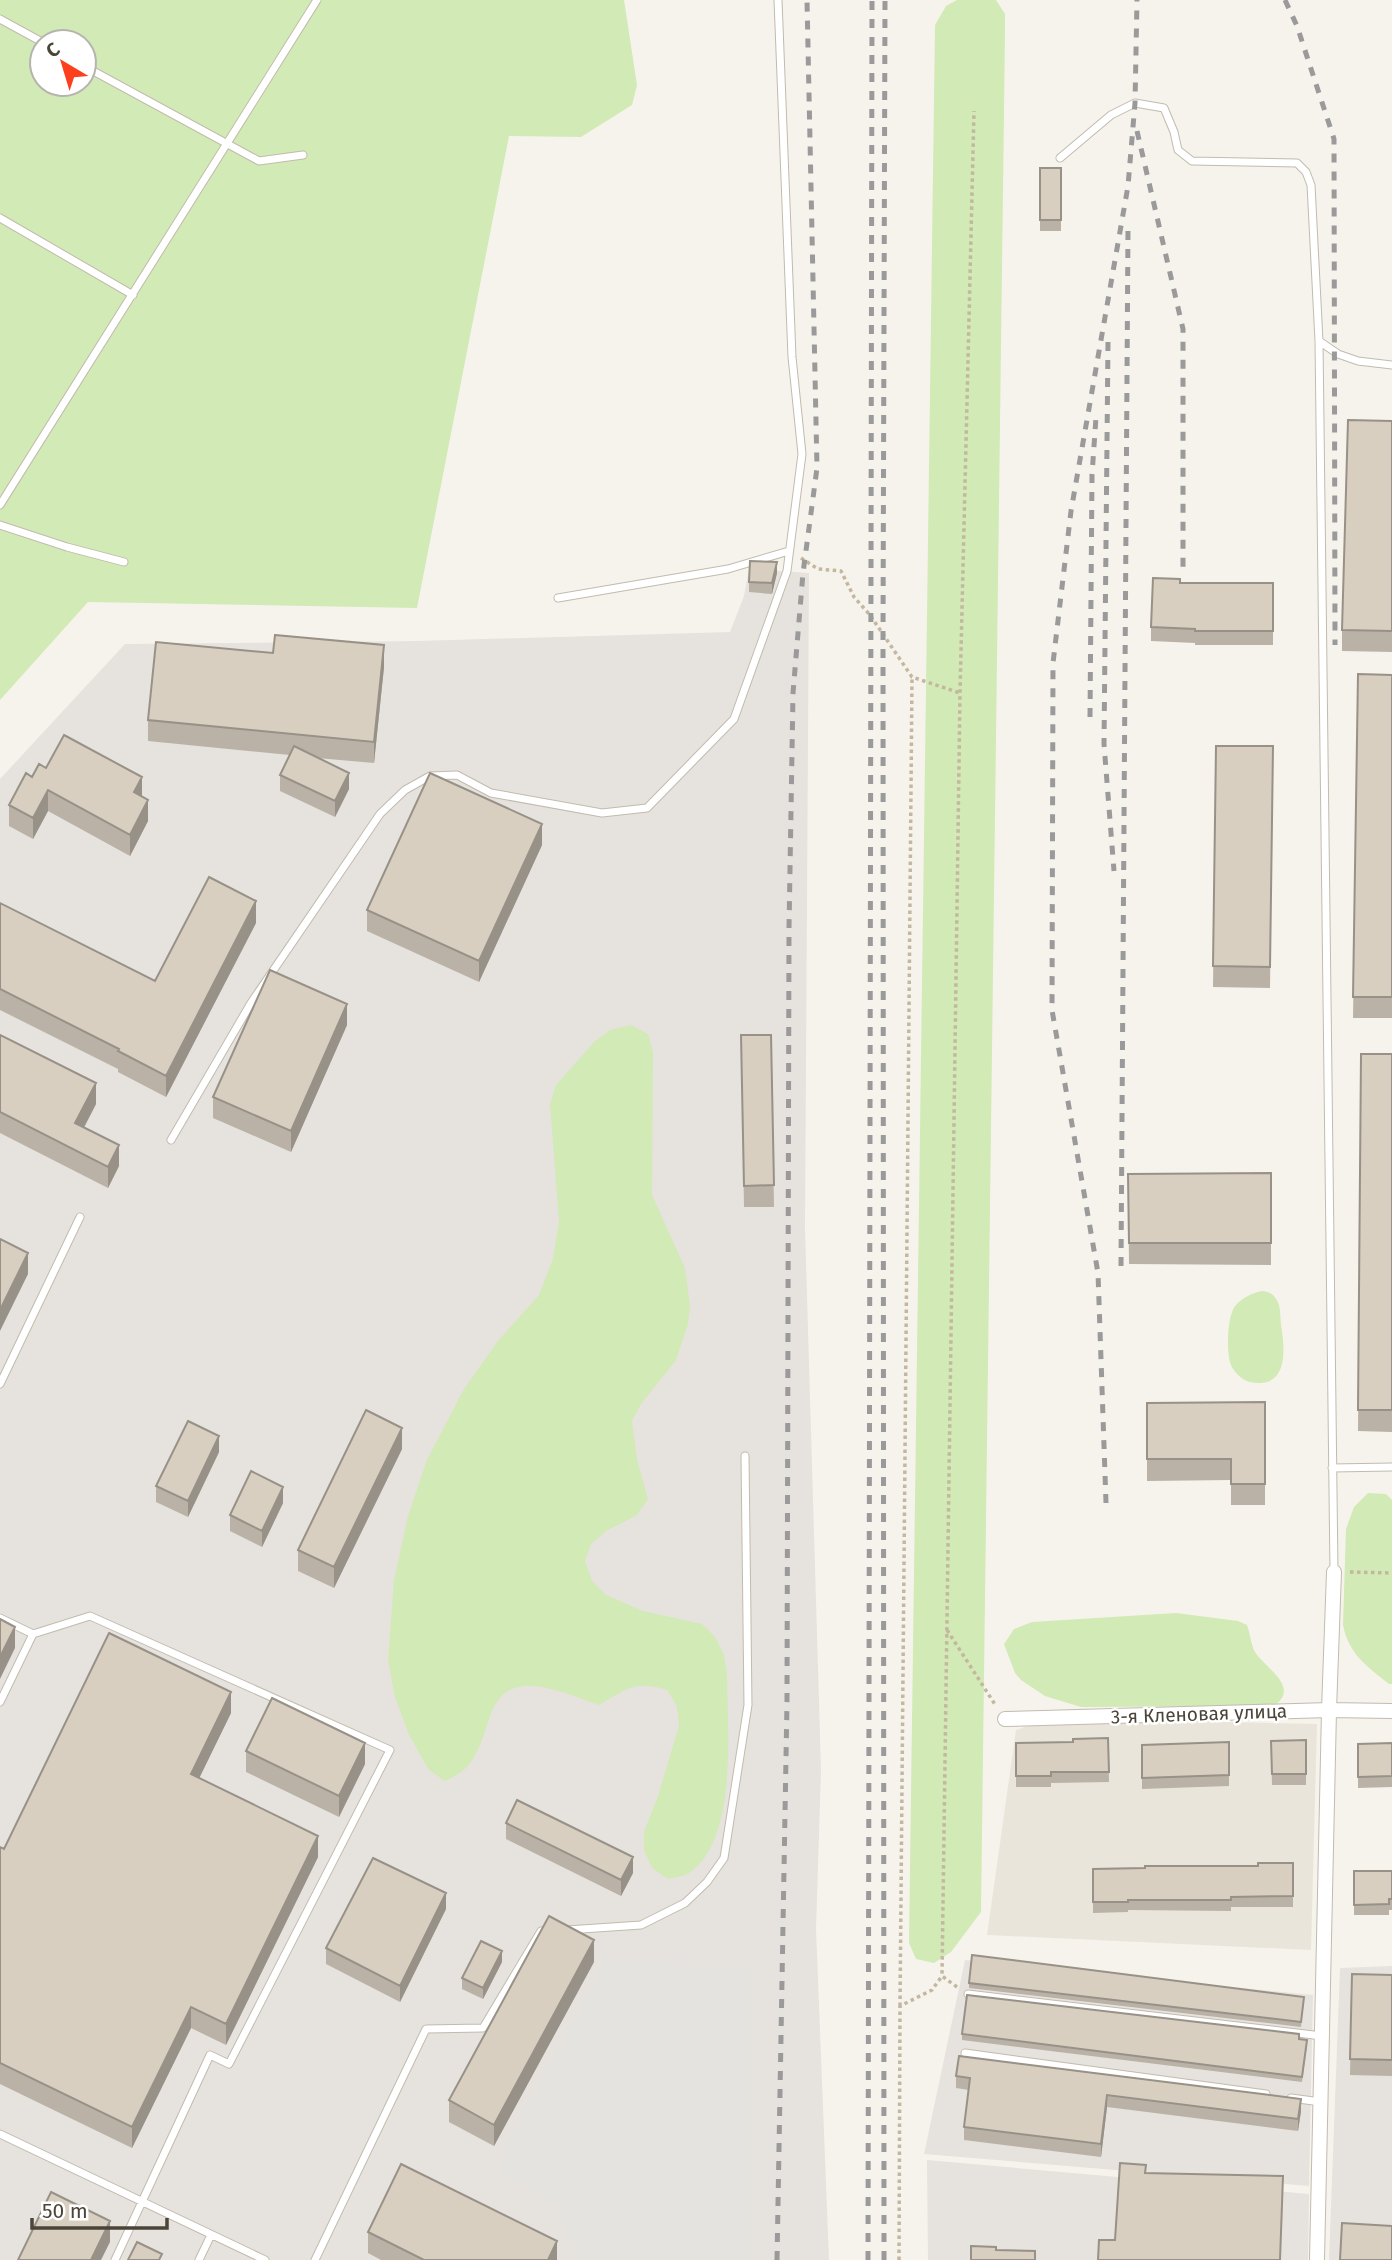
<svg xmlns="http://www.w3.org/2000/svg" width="1392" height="2260" font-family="'Fira Sans',sans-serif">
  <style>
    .residential { fill: #eae5da }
    .industrial { fill: #e6e2dd }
    .green { fill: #d2eab5; fill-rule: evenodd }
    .parking { fill: #e5e3e0 }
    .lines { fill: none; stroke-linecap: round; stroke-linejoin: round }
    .lane-casing { stroke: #c2bbae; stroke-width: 9 }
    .street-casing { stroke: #c2bbae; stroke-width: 16 }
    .path { stroke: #c4b79f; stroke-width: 3.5; stroke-dasharray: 3.5 3.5; stroke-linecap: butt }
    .lane { stroke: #fff; stroke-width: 7 }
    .street { stroke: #fff; stroke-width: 14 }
    .rail { stroke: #9a9a9a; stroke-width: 5; stroke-dasharray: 9 9; stroke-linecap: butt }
    .wall { fill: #bab2a6 }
    .shaded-wall { fill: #979187 }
    .building { fill: #d8cfc1; stroke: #979187; stroke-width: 2 }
    .labels { text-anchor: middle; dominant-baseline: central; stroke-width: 5; stroke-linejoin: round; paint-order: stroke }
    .street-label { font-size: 19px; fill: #4b4439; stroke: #fff }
  </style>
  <rect width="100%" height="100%" fill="#f6f3ec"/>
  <path class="residential" d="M1051,1718L1317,1724L1311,1950L987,1935L1016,1730Z"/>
  <path class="industrial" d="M749,569L809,573L805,1228L821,1770L816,1929L829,2260H0V779L125,644L418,641L730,632L744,596Z
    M965,1960L1313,1995L1309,2186L924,2154Z
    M1392,1966V2260H1329L1340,1968Z
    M927,2160L1309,2194L1308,2260H928Z"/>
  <path class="green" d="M0,0H624L637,85L632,105L581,137L509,136L417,608L88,602L0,700ZM42,42H84V84H42Z
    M957,0H996L1005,14V33L981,1912L951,1952L934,1963L916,1959L909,1943L935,25L946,6Z
    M631,1025L648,1034L653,1052L652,1195L685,1268L690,1306L688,1324L676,1360L641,1404L632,1421L637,1460L648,1499L637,1515L606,1531L591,1544L585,1561L592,1581L606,1595L643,1611L702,1624L715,1637L724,1655L727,1673C727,1727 739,1839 689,1873C683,1877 675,1877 668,1879L652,1868L644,1850V1832L658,1796L679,1726L677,1706L667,1690C634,1680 627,1689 599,1705C582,1699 564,1692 547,1688C485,1676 495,1722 474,1757C467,1770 457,1775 445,1781L429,1770L409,1735L395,1697L388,1660L394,1580L408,1516L427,1460L464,1389L498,1341L539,1295L553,1259L559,1221L550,1104L556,1085L594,1042L610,1030Z
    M1263,1291C1268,1292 1273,1293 1276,1299C1281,1305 1280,1317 1281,1325C1285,1349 1289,1390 1250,1382C1243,1381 1233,1371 1231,1365C1226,1353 1227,1317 1235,1306C1242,1298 1253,1292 1263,1291Z
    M1368,1493L1386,1494L1392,1500V1684H1389C1367,1666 1349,1655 1343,1625L1346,1529L1354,1507Z
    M1176,1613L1238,1621L1247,1625C1250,1633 1251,1645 1255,1652C1265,1668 1301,1687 1274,1706L1081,1707L1045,1696L1021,1680L1015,1673L1004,1644L1014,1629L1032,1622Z"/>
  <path class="parking" d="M606,1963L749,1966V2260H578L557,2206L497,2169Z"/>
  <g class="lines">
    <defs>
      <path id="lane" d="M0,19L42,42
        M84,66L259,161L303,155
        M1060,158L1111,115L1135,103L1164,108L1174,132L1178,150L1192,161L1297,163L1306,172L1311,185L1319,341L1334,1572
        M0,218L133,295
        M1319,341L1338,354L1358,361L1392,365
        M0,505L317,0
        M0,525L67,547L124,562
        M558,598L728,569L789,551
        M171,1140L251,1003L380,814L405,790L430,776L457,775L491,793L602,813L647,808L734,719L787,571L802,454L792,357L778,0
        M0,1384L80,1217
        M1332,1468L1392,1467
        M0,1618L33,1634
        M0,1702L33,1634L90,1616L390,1750L229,2064L210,2055L115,2260
        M567,1930L641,1925L685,1903L707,1882L724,1858L748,1705L745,1456
        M968,1994L1322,2036
        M965,2053L1266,2094
        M1291,2098L1321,2102
        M0,2134L265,2260
        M199,2260L211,2235
        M315,2260L426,2029L483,2028L541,1931L548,1930"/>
      <path id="street" d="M1005,1719L1329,1710L1392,1711
        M1317,2260L1329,1710L1334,1572"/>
    </defs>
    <use href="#lane" class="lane-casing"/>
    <use href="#street" class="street-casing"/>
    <path class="path" d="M801,558L818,569L841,571L854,597L870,615L912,677L960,693
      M1350,1572L1392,1573
      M947,1630L996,1706
      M957,1987L942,1976L960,693L974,111
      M900,2006L912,677
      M899,2260L900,2006L932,1990L942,1976"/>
    <use href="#lane" class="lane"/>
    <use href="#street" class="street"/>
    <path class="rail" d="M1285,0L1297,26L1334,139L1335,645
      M1137,131L1183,329V568
      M1108,342L1104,744L1114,871
      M1090,717L1092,475L1096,417
      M1121,1266L1128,228
      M1106,1503L1098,1273L1052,1010L1053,663L1071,511L1128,186L1135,103L1137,0
      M777,2260L787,1702L789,928L793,693L803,573L817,468L807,0
      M868,2260L872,0
      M884,2260L883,637L885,0"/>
  </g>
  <path class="wall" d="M1040,168H1061V231H1040Z
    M1392,421V652L1342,651V630Z
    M777,573L772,594L749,592V582Z
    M1180,583H1273V645H1195V643L1151,641V627Z
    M384,667L374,763L317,758L349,789L335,817L280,791V775L290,755L148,741V720Z
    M1358,674L1392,675V1018H1353Z
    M1216,746H1273L1270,988L1213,987Z
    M46,768L142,797L148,821L130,856L48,811L33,839L9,826V805L32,777Z
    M542,845L479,982L367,931V910Z
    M0,903L155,981L256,923L166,1097L118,1072V1069L0,1010Z
    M347,1025L291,1152L213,1118V1097Z
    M0,1035L96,1104L84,1128L119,1166L108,1188L0,1133Z
    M741,1035H771L774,1207H744Z
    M1361,1054H1392V1432L1358,1431Z
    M1271,1173V1265L1129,1264L1128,1174Z
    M1265,1402V1505H1231V1480L1147,1481V1403Z
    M402,1449L334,1588L298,1571V1550Z
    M219,1452L188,1517L156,1502V1486Z
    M283,1503L262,1547L230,1531V1515Z
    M231,1713L199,1778L318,1857L226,2045L191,2028L132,2148L0,2084V1847L4,1849Z
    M1108,1738L1109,1782L1051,1783V1787H1016V1743L1073,1742Z
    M1306,1740V1785H1272L1271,1741Z
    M1229,1742V1786L1142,1789V1745Z
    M1392,1743V1787L1358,1788V1744Z
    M246,1751L365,1764L339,1817L246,1772Z
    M506,1823L633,1873L621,1896L506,1839Z
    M1293,1863V1907H1231V1911L1128,1910V1912L1093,1913V1869L1258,1866Z
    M1354,1871H1392V1910H1389V1915H1354Z
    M446,1909L400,2002L326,1964V1948Z
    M502,1962L483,1999L462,1989V1978Z
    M594,1962L494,2146L449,2122V2100Z
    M1352,1974L1392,1975V2076L1350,2075Z
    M969,1983L1304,2002L1301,2027L969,1988Z
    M962,2034L1299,2039L1307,2045L1302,2082L962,2040Z
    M956,2076L1301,2111L1298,2131L1107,2107L1101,2157L964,2140V2127L969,2090L956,2088Z
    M368,2232L557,2260H381L368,2253Z"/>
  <path class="shaded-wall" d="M777,562V573L772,594V583Z
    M384,645V667L374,763V742Z
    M349,773V789L335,817V801Z
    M142,777V799L134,792Z
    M48,790V811L33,839V818Z
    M148,800V821L130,856V835Z
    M542,824V845L479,982V961Z
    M256,901V923L166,1097V1076Z
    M347,1004V1025L291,1152V1131Z
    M96,1083V1104L75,1144V1123Z
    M119,1145V1166L108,1188V1167Z
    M28,1253V1274L0,1331V1310Z
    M402,1428V1449L334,1588V1567Z
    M219,1436V1452L188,1517V1501Z
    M283,1487V1503L262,1547V1531Z
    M15,1627V1648L0,1679V1657Z
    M231,1692V1713L191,1795V1774Z
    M365,1743V1764L339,1817V1796Z
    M318,1836V1857L226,2045V2024Z
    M633,1857V1873L621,1896V1880Z
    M446,1893V1909L400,2002V1986Z
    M594,1940V1962L494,2146V2125Z
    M502,1951V1962L483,1999V1988Z
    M191,2007V2028L132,2148V2127Z
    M1107,2095V2107L1101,2157V2144Z
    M1301,2099V2111L1298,2131V2119Z
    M110,2221V2242L101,2260H91Z
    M557,2241V2260H548Z"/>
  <path class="building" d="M1040,168H1061V220H1040Z
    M1348,420L1392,421V631L1342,630Z
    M750,561L777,562L772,583L749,582Z
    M1153,578L1180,579V583H1273V631H1195V629L1151,627Z
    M275,635L384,645L374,742L148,720L156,642L273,653Z
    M1358,674L1392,675V997H1353Z
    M64,735L142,777L134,792L148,800L130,835L48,790L33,818L9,805L26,773L32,777L39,764L46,768Z
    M294,746L349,773L335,801L280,775Z
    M1216,746H1273L1270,967L1213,966Z
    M430,773L542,824L479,961L367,910Z
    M209,877L256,901L166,1076L118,1051L119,1049L0,989V903L155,981Z
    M270,970L347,1004L291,1131L213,1097Z
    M0,1035L96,1083L75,1123L119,1145L108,1167L0,1112Z
    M741,1035H771L774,1185L744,1186Z
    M1361,1054H1392V1410H1358Z
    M1271,1173V1243H1129L1128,1174Z
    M0,1239L28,1253L0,1310Z
    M1265,1402V1484H1231V1459H1147V1403Z
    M366,1410L402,1428L334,1567L298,1550Z
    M188,1421L219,1436L188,1501L156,1486Z
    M251,1471L283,1487L262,1531L230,1515Z
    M0,1619L15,1627L0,1657Z
    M109,1633L231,1692L191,1774L318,1836L226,2024L191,2007L132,2127L0,2063V1847L4,1849Z
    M272,1698L365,1743L339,1796L246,1751Z
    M1108,1738L1109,1772H1051V1776H1016V1743L1073,1742V1739Z
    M1306,1740V1774H1272L1271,1741Z
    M1229,1742V1775L1142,1778V1745Z
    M1392,1743V1776L1358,1777V1744Z
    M517,1800L633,1857L621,1880L506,1823Z
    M373,1858L446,1893L400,1986L326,1948Z
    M1258,1863H1293V1896L1231,1897V1900H1128V1902H1093V1869L1145,1868V1866H1258Z
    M1354,1871H1392V1899H1389V1904L1354,1905Z
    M549,1916L594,1940L494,2125L449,2100Z
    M481,1941L502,1951L483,1988L462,1978Z
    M972,1955L1304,1997L1301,2022L969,1983Z
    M1352,1974L1392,1975V2060L1350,2059Z
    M967,1995L1299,2034V2039L1307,2040L1302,2077L962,2034Z
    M959,2056L1301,2099L1298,2119L1107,2095L1101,2144L964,2127L970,2078L956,2076Z
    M1120,2163L1146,2165L1145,2173L1283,2176L1280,2260H1098L1099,2240H1115Z
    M401,2164L557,2241L548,2260H424L368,2232Z
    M51,2192L110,2221L91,2260H18Z
    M1342,2223L1392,2226V2260H1340Z
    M137,2242L162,2254L159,2260H128Z
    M971,2246L996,2247V2250L1035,2251V2260H1036H971Z"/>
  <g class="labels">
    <g class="street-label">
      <text transform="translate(1199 1714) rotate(-2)">3-я Кленовая улица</text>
    </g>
  </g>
  <g transform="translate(63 63) rotate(322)"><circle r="33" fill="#ffffff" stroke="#b7b4b0" stroke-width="2"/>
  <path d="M0-5L12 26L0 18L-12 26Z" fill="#fc3f1d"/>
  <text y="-10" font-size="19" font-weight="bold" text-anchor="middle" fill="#4b4439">С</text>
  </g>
  <path d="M32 2218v10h135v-10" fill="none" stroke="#4b4439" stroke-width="3.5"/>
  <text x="42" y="2218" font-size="21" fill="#4b4439" stroke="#ffffff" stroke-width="5" paint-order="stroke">50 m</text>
</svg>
